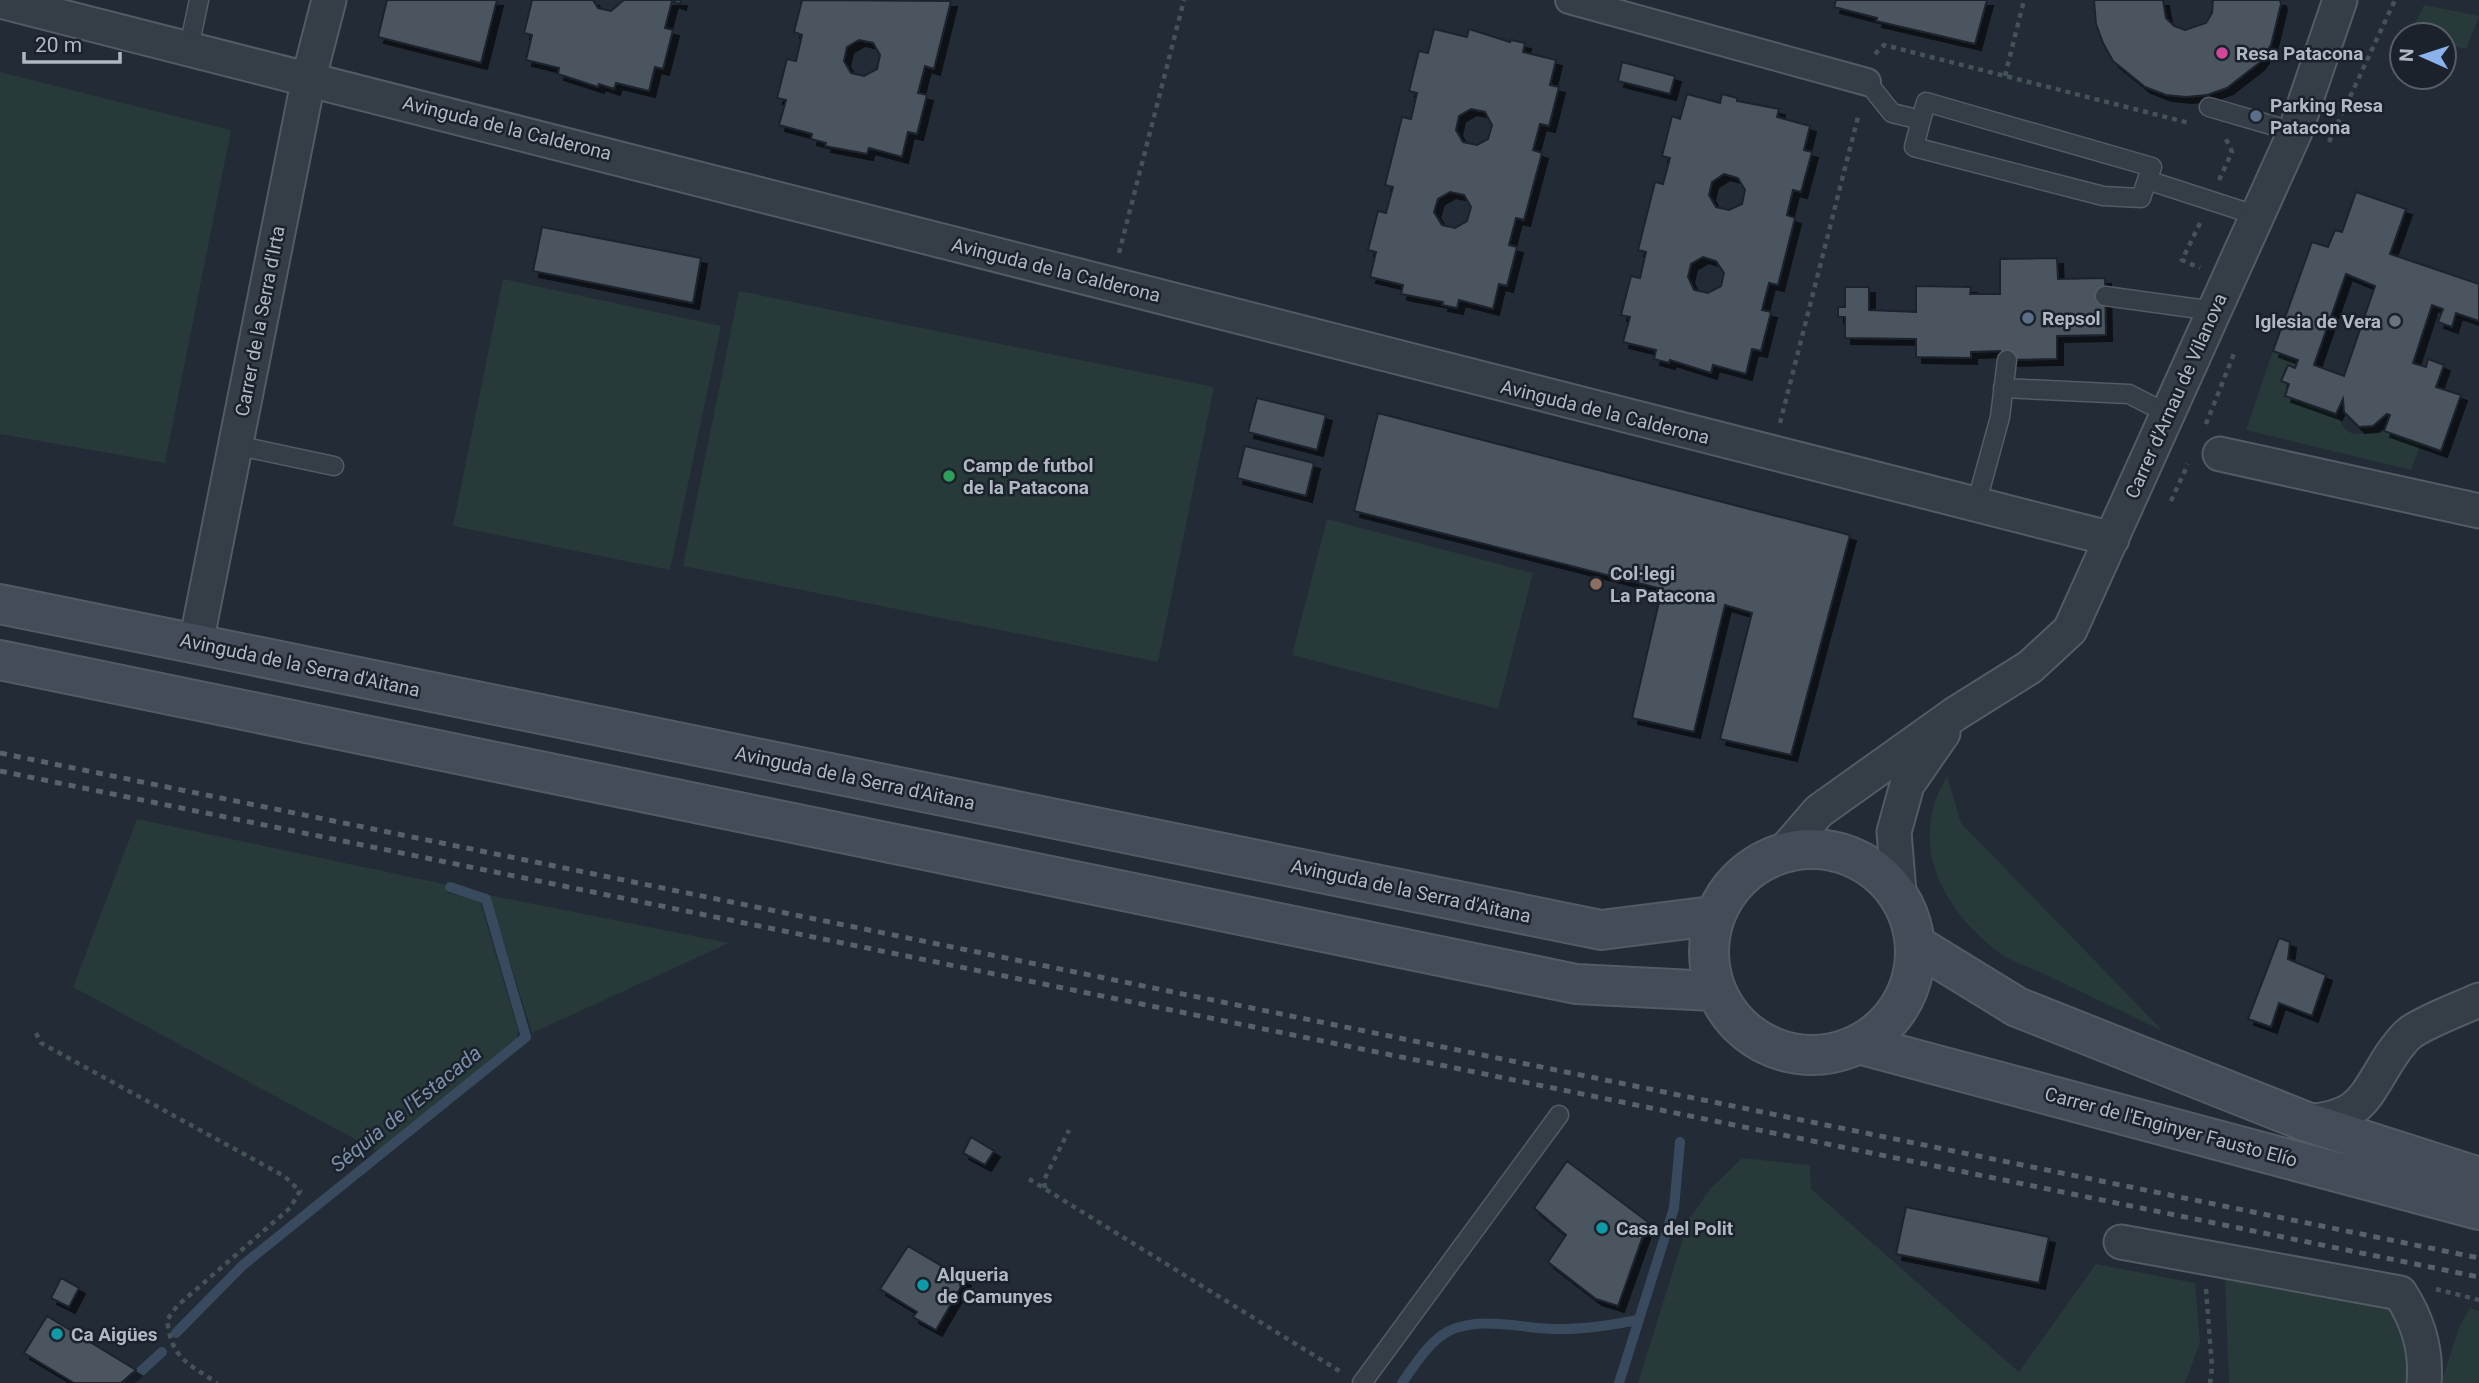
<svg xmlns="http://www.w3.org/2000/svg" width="2479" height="1383" font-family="Roboto,sans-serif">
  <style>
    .green { fill: #273939 }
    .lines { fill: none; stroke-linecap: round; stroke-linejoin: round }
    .stream { stroke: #39495e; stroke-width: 10 }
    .building { fill: #4b5561; stroke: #1d242d; stroke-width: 2; fill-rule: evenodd; filter: url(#shadow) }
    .service-casing { stroke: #535b64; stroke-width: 21 }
    .pedestrian-casing { stroke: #535b64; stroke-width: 30 }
    .minor-casing { stroke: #535b64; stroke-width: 37 }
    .secondary-casing { stroke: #535b64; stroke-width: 42 }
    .path { stroke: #445456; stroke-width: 4.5; stroke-dasharray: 5 5; stroke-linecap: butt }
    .service { stroke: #353d46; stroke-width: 18 }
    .pedestrian { stroke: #353d46; stroke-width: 26 }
    .minor { stroke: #353d46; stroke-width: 33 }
    .secondary { stroke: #444c59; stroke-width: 38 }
    .rail { stroke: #58616d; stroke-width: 5; stroke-dasharray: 7 7; stroke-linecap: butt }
    .hotel-dot { fill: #d1479c; stroke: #1b222b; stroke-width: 2.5 }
    .service-dot { fill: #5c6f8a; stroke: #1b222b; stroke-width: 2.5 }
    .worship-dot { fill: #6b7280; stroke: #1b222b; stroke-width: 2.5 }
    .leisure-dot { fill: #2e9e5b; stroke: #1b222b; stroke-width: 2.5 }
    .education-dot { fill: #8d6e63; stroke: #1b222b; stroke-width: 2.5 }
    .culture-dot { fill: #0f9aa8; stroke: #1b222b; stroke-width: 2.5 }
    .labels { text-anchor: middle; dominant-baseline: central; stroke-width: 5; stroke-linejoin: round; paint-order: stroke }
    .poi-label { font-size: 19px; font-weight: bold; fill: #b0b8c3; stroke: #1b222b; text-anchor: start }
    .street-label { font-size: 19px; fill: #b0b8c3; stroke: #1b222b }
    .water-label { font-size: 21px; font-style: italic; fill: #7b8fa9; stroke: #1b222b }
  </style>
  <defs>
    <filter id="shadow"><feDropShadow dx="6" dy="6" stdDeviation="0" flood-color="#0009"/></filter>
  </defs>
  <rect width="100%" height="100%" fill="#222b36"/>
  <path class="green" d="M2424,5L2479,16L2466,49L2444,44V35H2409Z
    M0,72L231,130L165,463L0,434Z
    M503,279L721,326L670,570L453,526Z
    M739,291L1214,387L1158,662L683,566Z
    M2273,351L2298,360L2295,368L2287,366L2282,381L2289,384L2286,396L2336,414C2348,441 2359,434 2382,431C2393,430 2410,440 2421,443L2411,470L2246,430Z
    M1327,519L1533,573L1498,709L1292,655Z
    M1947,776L1961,823L2163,1031C2123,1012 2082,992 2042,973C2027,966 2007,960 1994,949C1939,904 1908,842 1947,776Z
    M137,819L444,884L448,893L480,901L518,1030L517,1038L377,1151L73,987Z
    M489,895L729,943L532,1033Z
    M1742,1158L1810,1165L1811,1189L2019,1372L2096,1264L2195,1283L2200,1343L2185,1383H1638L1689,1219L1710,1189Z
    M2228,1274L2391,1303L2407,1334L2409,1383H2229L2225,1280Z
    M2470,1308L2479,1311V1383H2441L2460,1325Z"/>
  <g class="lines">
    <path class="stream" d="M176,1333L243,1265L526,1037L486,899L450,887
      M128,1383L162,1352
      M1402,1383C1414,1366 1430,1340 1449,1331C1482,1315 1527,1330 1562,1329C1588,1329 1612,1325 1637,1320
      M1619,1383L1674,1208L1680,1142"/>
  </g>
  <path class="building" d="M387,0H497L481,63L378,37Z
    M532,0H593L598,8L611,11L624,0H681L680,4L672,1L665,28L673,30L663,69L655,67L649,91L616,83L614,89L599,84L598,87L558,74L559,68L526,60L532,35L524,33Z
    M802,0L951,1L934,69L925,66L918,93L927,95L917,134L908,132L902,157L869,148L867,154L825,146L826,143L811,139L812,134L779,125L786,100L777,98L787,59L796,61L802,35L794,32ZM859,40L873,43L880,55L877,69L864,76L851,73L844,61L847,47Z
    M1836,0H1987L1975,44L1876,21L1877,18L1834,7Z
    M2094,0H2163L2166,18L2174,26L2185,30L2206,23L2212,13L2213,0H2280L2281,4L2271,45L2259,63L2227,88L2207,95L2186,97L2166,95L2145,87L2113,61L2103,43L2096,24Z
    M1434,29L1467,37L1469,29L1510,42L1511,40L1525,43L1523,52L1556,60L1550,85L1559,87L1549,126L1540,124L1533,150L1542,153L1524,220L1516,218L1509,245L1517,247L1507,286L1499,284L1493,309L1459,300L1457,308L1442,305L1443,302L1401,294L1403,285L1370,277L1376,252L1368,250L1378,211L1386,213L1393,187L1385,185L1402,117L1411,119L1417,93L1409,91L1419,51L1428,53ZM1471,109L1485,112L1492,125L1488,139L1477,145L1463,142L1456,130L1459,116ZM1450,192L1464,195L1471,207L1467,221L1455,228L1442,225L1434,212L1438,199Z
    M1622,62L1675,76L1670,94L1618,81Z
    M1687,94L1720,103L1722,94L1737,98V101L1779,109L1777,117L1810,126L1804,150L1812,152L1801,192L1793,190L1787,215L1795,218L1778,285L1769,283L1762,310L1771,312L1761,351L1752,349L1746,374L1713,365L1711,373L1670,360L1669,363L1654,359L1656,350L1623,342L1630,317L1621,315L1631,276L1640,278L1646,252L1638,250L1655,182L1663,184L1670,158L1662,156L1672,116L1680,119ZM1724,174L1738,178L1745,190L1742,204L1729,210L1716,207L1709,195L1712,182ZM1703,257L1716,261L1724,273L1721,286L1708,293L1694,290L1688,277L1691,264Z
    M2356,192L2406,209L2390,254L2479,284V321L2456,313L2452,327L2438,322L2443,309L2432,305L2413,363L2426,367L2428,359L2444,365L2436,387L2461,395L2441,451L2384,431L2390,415L2387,414L2373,426L2359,427L2344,412L2343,399L2336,414L2285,396L2289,384L2281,381L2288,365L2295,368L2298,360L2273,351L2312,242L2328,247L2335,230L2342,232ZM2346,274L2375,286L2344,376L2314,365Z
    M542,227L701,258L693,303L533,271Z
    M2057,258L2058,279L2105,278L2106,335L2057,336V359L2000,360V351L1971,352V358L1916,357V339L1845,338V317H1838V307H1845V287H1869V310L1916,312V286L1971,287L1970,294H2000V259Z
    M1257,398L1326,415L1317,450L1248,432Z
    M1378,413L1850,535L1791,755L1720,739L1752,613L1725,605L1694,732L1632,718L1662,589L1354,511Z
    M1245,446L1314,463L1306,496L1237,478Z
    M2279,938L2290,942L2288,959L2326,975L2312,1016L2279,1003L2271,1027L2248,1019Z
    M971,1137L994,1151L985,1165L963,1153Z
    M1567,1161L1648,1222L1618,1306L1596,1299L1548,1262L1566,1235L1534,1208Z
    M1906,1207L2049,1237L2039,1283L1896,1254Z
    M908,1246L965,1280L936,1330L913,1317L917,1312L880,1289Z
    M61,1278L79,1288L69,1307L51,1298Z
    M47,1316L136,1370L121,1383H74L24,1353Z"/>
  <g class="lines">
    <defs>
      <path id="service" d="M189,47L199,0
        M1867,82L1892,113L1921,120L1926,102L2152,167L2147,180L2258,216
        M2209,107L2295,132
        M1921,120L1914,147L2103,196L2141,198L2147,180
        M2105,296L2214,311
        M2003,388L2129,394L2168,414
        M235,445L334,466
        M1976,505L2000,417L2007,360
        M1362,1383L1559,1115"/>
      <path id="pedestrian" d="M1569,0L1867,82"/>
      <path id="minor" d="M0,1C705,175 1406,366 2112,539
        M2220,454L2479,511
        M196,643L309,77L329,0
        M1781,855L1819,811L1955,714L2030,667L2070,630L2295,132L2340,0
        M1899,893L1894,832L1907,785L1943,733
        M2307,1122C2361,1117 2363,1100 2390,1057C2396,1048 2402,1039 2411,1032C2431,1019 2457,1010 2479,1000
        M2121,1242L2400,1293C2418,1321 2427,1349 2424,1383"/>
      <path id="secondary" d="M0,604L1601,930L1712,916
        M0,660L1576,984L1713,991
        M1709 952a103 103 0 1 1 206 0a103 103 0 1 1-206 0Z
        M1916,945L2017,1007L2307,1122L2479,1177
        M1862,1045L2479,1210"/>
    </defs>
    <use href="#service" class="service-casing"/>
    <use href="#pedestrian" class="pedestrian-casing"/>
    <use href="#minor" class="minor-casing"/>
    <use href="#secondary" class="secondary-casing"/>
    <path class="path" d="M1875,54L1884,45L2189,123
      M2005,76L2024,0
      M2329,142L2395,0
      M2219,180L2232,152L2225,137
      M2200,223L2182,260L2200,268
      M1119,253L1184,0
      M1780,423L1859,113
      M2206,424L2235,351
      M2171,501L2188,464
      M36,1033L41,1043L284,1176L300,1191L290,1208L177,1306L167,1320C172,1359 186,1362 217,1383
      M1029,1179L1341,1372
      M1045,1188L1044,1180L1069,1130
      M2206,1289L2212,1367L2210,1383
      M2436,1289L2479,1300"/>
    <use href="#service" class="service"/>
    <use href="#pedestrian" class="pedestrian"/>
    <use href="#minor" class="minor"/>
    <use href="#secondary" class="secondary"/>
    <path class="rail" d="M0,753L2479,1258
      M0,771L2479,1277"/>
  </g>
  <circle class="hotel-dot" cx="2222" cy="53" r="7"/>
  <g class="service-dot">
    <circle cx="2256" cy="116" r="7"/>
    <circle cx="2028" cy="318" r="7"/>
  </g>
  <circle class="worship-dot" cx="2395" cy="321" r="7"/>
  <circle class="leisure-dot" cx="949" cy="476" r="7"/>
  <circle class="education-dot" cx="1596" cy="584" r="7"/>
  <g class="culture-dot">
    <circle cx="1602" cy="1228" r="7"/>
    <circle cx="923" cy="1285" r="7"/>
    <circle cx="57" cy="1334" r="7"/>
  </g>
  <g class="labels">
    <g class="poi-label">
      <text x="2236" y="53">Resa Patacona</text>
      <text x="2270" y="105">Parking Resa<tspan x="2270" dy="22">Patacona</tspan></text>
      <text x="2042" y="318">Repsol</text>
      <text x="2381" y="321" text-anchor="end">Iglesia de Vera</text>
      <text x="963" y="465">Camp de futbol<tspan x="963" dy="22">de la Patacona</tspan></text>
      <text x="1610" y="573">Col·legi<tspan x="1610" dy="22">La Patacona</tspan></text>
      <text x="1616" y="1228">Casa del Polit</text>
      <text x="937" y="1274">Alqueria<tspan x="937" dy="22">de Camunyes</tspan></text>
      <text x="71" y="1334">Ca Aigües</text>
    </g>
    <g class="street-label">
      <text transform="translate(507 128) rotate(14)">Avinguda de la Calderona</text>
      <text transform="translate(1056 270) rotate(14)">Avinguda de la Calderona</text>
      <text transform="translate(260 321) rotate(-79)">Carrer de la Serra d'Irta</text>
      <text transform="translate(2176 396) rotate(-66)">Carrer d'Arnau de Vilanova</text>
      <text transform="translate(1605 412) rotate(14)">Avinguda de la Calderona</text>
      <text transform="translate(300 665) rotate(12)">Avinguda de la Serra d'Aitana</text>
      <text transform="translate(855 778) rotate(12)">Avinguda de la Serra d'Aitana</text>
      <text transform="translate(1411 891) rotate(12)">Avinguda de la Serra d'Aitana</text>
      <text transform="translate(2171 1127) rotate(15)">Carrer de l'Enginyer Fausto Elío</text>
    </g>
    <g class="water-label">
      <text transform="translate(406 1109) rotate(-39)">Séquia de l'Estacada</text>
    </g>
  </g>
  <g transform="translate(2423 56) rotate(273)"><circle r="33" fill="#1b222b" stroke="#575e68" stroke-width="2"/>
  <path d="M0-5L12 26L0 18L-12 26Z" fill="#8bb2ed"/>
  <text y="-10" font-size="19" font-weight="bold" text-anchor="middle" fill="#b0b8c3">N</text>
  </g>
  <path d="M24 52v10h96v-10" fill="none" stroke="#b0b8c3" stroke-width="3.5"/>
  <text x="35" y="52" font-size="21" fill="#b0b8c3" stroke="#1b222b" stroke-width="5" paint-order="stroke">20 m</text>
</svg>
